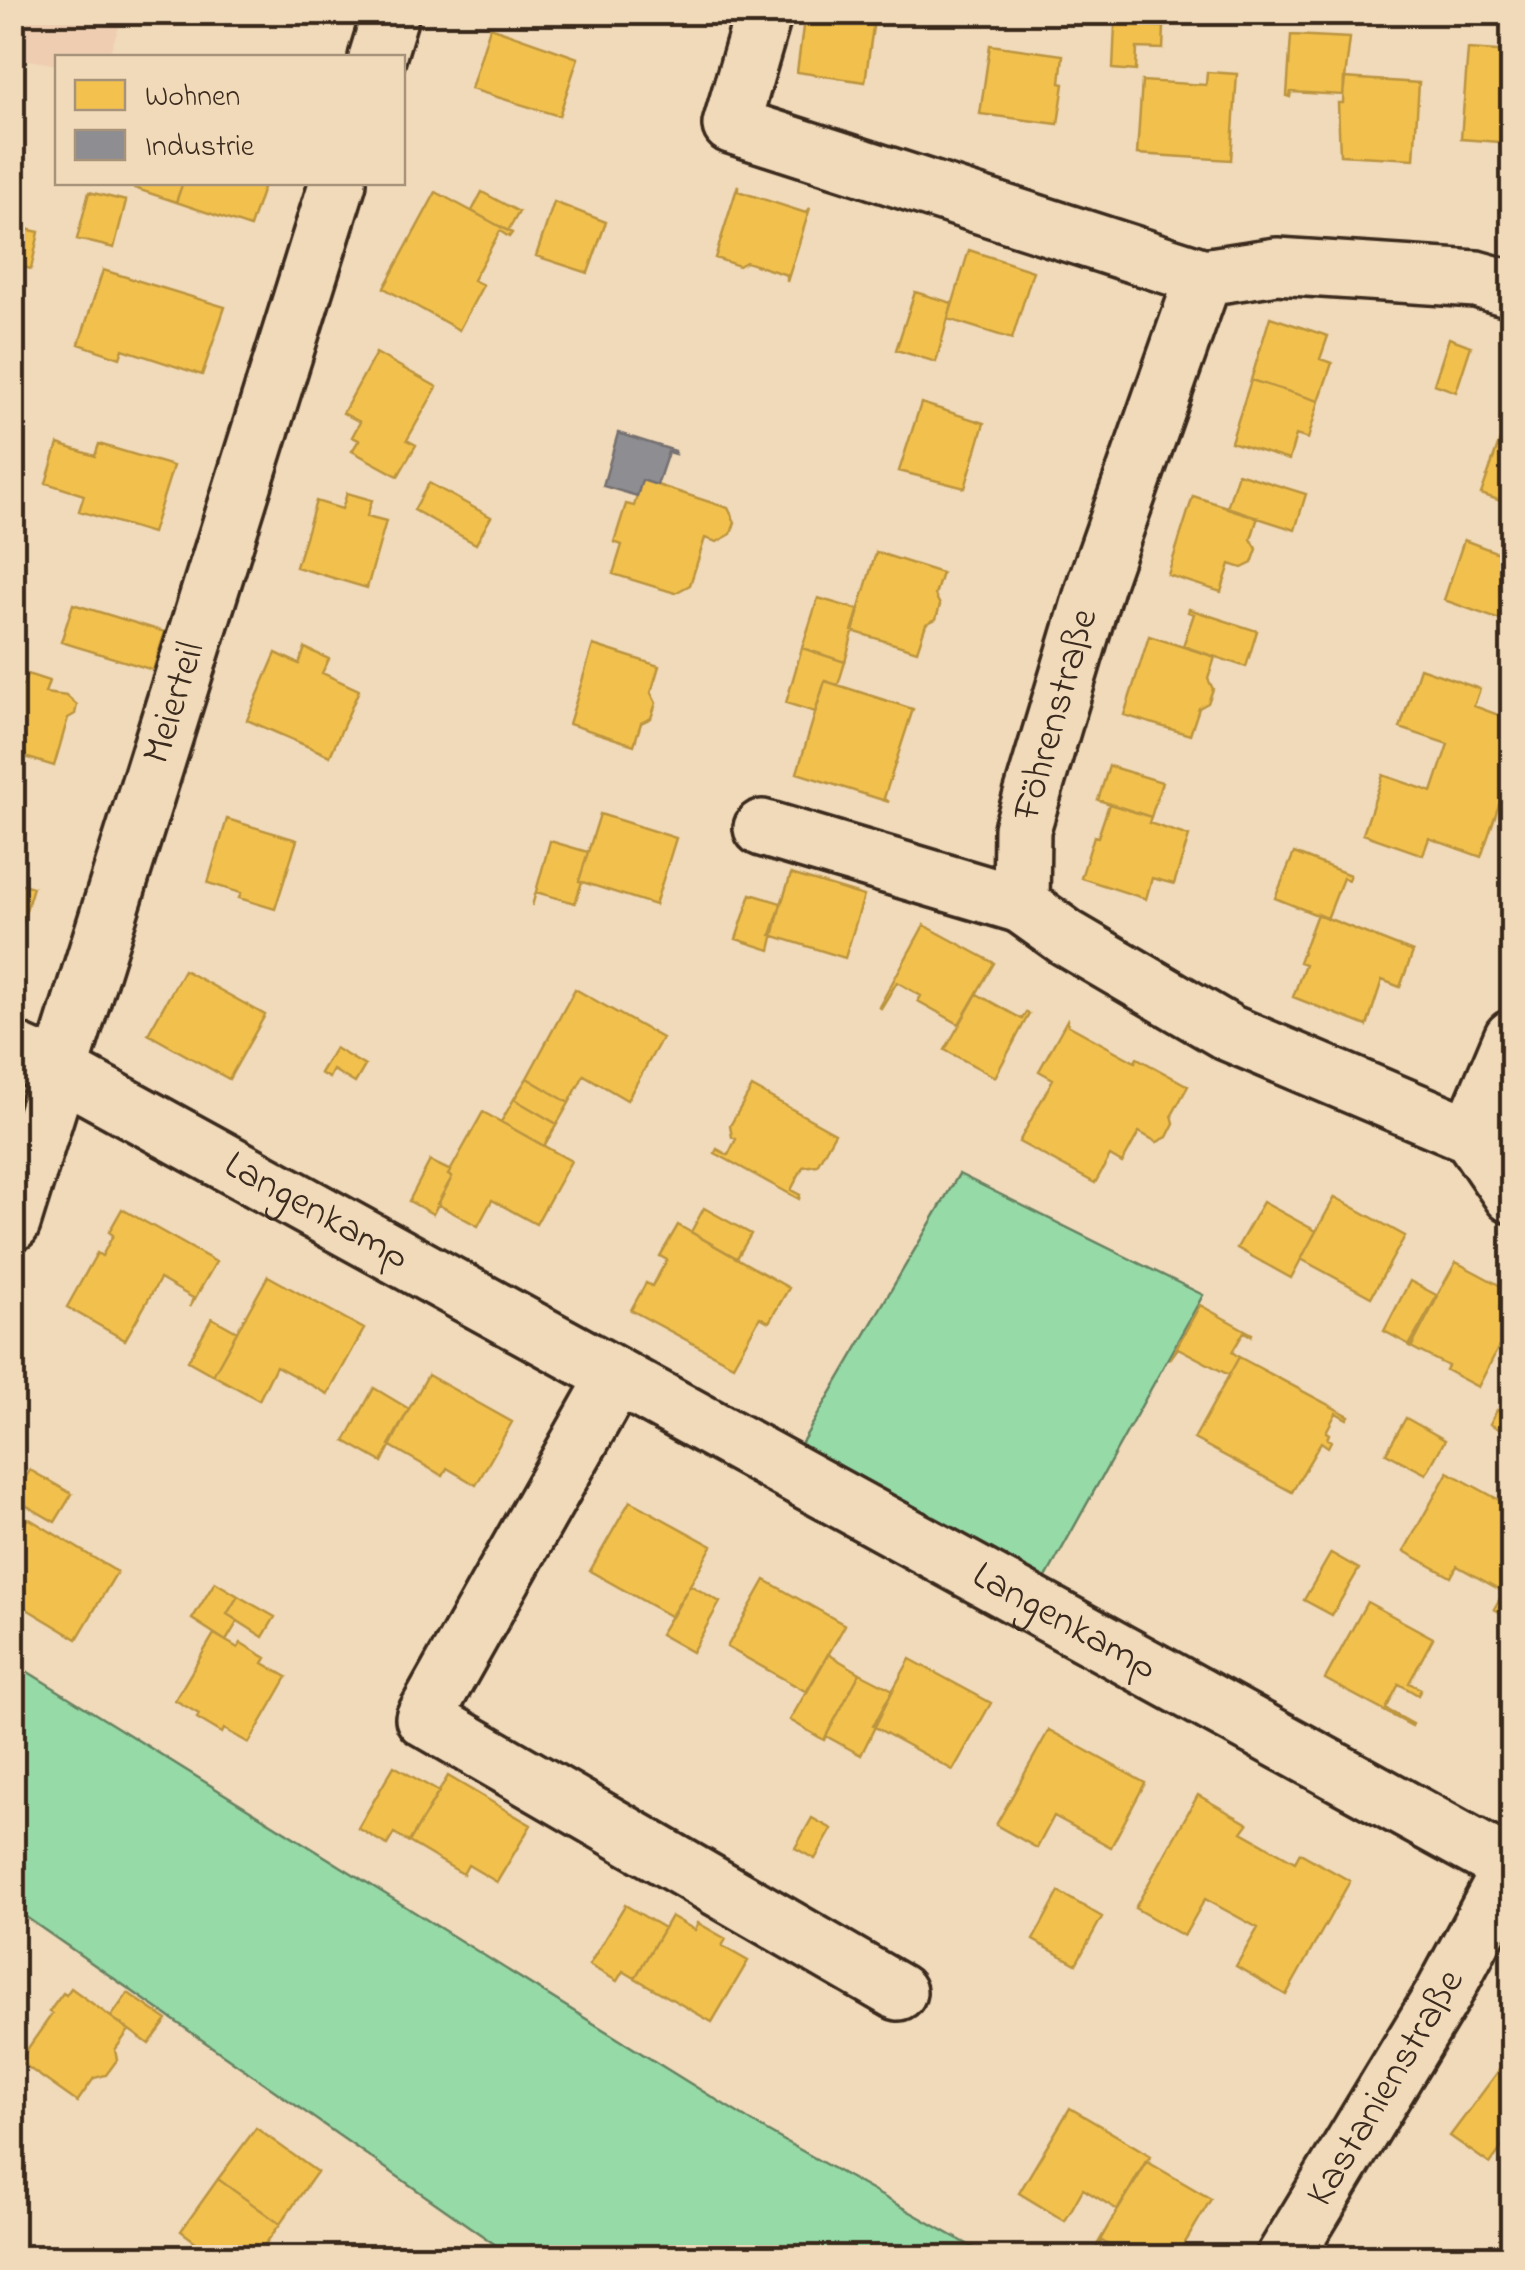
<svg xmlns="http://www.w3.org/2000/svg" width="1525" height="2270" font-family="'Indie Flower',sans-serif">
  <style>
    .built { fill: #eecdb1 }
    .green { fill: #96dba7; stroke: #688262; stroke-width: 2.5 }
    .homes { fill: #f2c14e; stroke: #bb9440; stroke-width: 2.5 }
    .industry { fill: #8d8d92; stroke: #746f6f; stroke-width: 2.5 }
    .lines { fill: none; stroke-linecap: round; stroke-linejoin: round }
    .minor-casing { stroke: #3b2a1e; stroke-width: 62 }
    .minor { stroke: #f1dab9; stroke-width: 55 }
    .labels { text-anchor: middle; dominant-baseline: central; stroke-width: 10; stroke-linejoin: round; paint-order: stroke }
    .street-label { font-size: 40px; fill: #3b2a1e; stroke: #f1dab9 }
  </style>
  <rect width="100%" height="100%" fill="#f1dab9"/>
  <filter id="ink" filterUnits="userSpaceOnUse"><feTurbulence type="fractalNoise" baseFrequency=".01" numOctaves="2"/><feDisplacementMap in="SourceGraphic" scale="20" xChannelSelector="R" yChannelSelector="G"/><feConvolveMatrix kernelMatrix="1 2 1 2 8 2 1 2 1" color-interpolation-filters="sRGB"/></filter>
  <g filter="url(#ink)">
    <path class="built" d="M13,12H124V13L108,57L58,58L57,65L13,57Z"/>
    <path class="green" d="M959,1174L1203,1295L1039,1590L795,1454Z
      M12,1662L765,2130L990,2257H513L13,1908Z"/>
    <path class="homes" d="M805,12L875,13L865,82L797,72Z
      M1115,24L1164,27L1163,49L1137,48L1136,71L1113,69Z
      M490,27L578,58L559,116L471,89Z
      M1291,35L1350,38L1343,95L1291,92L1290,97L1287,96Z
      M990,45L1063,55L1060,83L1064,84L1058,124L980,114Z
      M1468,49L1512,52V143L1461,139Z
      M1207,72L1237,74L1231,160L1137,154L1142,81L1206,85Z
      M1344,78L1419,83L1414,159L1340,155L1338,103H1343Z
      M136,182H183L176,202L134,188Z
      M183,182H265L250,227L176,202Z
      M738,185V191L806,213L810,208L787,282V275L746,262L739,266L715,258Z
      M89,192L126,201L114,248L77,239Z
      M436,192L512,233L509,237L500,231L473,280L483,285L459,330L384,288Z
      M482,192L519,212L508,231L472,211Z
      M554,202L606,222L588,273L536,256Z
      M12,226L39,232L31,269L12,264Z
      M969,250L1033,271L1012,339L948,319Z
      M103,270L225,307L202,375L123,349L120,358L79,344Z
      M915,292L952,303L936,362L896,350Z
      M1270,317L1328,336L1320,359L1332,363L1319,401L1251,380Z
      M1449,338L1471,346L1456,392L1434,384Z
      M376,353L437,387L407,440L416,445L398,476L352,451L359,440L352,437L360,422L343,413Z
      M1251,380L1319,401L1308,439L1296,435L1289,460L1231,442Z
      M921,403L984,423L965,488L899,471Z
      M1502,434L1512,438V505L1481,494Z
      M58,444L95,456L99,444L173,466L152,533L79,511L84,495L46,483Z
      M1238,473L1306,494L1295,530L1227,508Z
      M642,480L728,508L735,522L731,534L717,542L705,538L690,585L675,593L613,574L622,545L614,542L626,504L634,506Z
      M429,483L491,517L476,544L414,510Z
      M347,493L372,500L367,516L386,521L367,588L296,567L316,501L342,509Z
      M1193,496L1258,517L1251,539L1257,549L1252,563L1242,568L1230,564L1221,592L1168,575Z
      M1464,540L1512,558V605L1509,603L1503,621L1444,600Z
      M876,552L942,573L935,595L940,605L936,619L926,624L917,651L852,631Z
      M818,598L859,610L845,662L802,648Z
      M73,604L165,632L153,670L61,642Z
      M1189,609L1257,631L1246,667L1183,646L1194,614L1188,612Z
      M1149,636L1215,657L1208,679L1213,689L1208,703L1199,708L1190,735L1124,715Z
      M593,645L659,666L651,693L656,703L651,718L641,723L634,745L569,724Z
      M305,648L329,659L322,673L359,690L330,756L247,720L276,653L299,664Z
      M802,648L845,662L838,685L825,681L815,712L786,703Z
      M1420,668L1480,689L1474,706L1512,720V767L1481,857L1429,838L1423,855L1363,834L1383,775L1432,792L1448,744L1400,728Z
      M27,674L49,681L45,693L67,696L77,705L75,714L68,718L54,766L12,753V683L23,686Z
      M825,681L913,709L884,798L889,802L797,773Z
      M1109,766L1162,782L1151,817L1098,800Z
      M1109,804L1151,817L1149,823L1189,836L1174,884L1152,878L1146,899L1081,878L1094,836L1098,837Z
      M600,814L676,838L655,905L579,881Z
      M227,819L297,840L275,909L239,898L241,893L208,883Z
      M550,841L588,852L579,881L582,882L575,903L536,892L532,906Z
      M1294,853L1350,875L1348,880L1343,878L1327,919L1275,898Z
      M791,874L864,896L845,958L771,935Z
      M12,881L33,887L14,950H12Z
      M751,894L781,903L770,950L736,939Z
      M1317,914L1413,952L1400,987L1382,980L1367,1026L1293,997L1305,964L1299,962Z
      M924,925L994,963L959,1024L918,1001L921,996L897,982L881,1008L879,1007Z
      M184,970L265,1015L229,1079L148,1034Z
      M575,989L662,1038L627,1100L584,1075L569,1103L527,1078Z
      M977,994L1022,1019L1026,1012L1029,1014L995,1077L945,1050Z
      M1067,1020L1068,1025L1135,1062L1137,1058L1188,1086L1172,1115L1174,1123L1167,1137L1157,1142L1139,1132L1122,1163L1110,1156L1095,1183L1019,1142L1053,1079L1039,1071Z
      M335,1048L365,1066L355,1083L333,1070L329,1078L320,1073Z
      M527,1078L569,1103L557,1124L514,1099Z
      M752,1087L835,1133L817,1165L803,1167L791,1190L800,1195L799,1199L715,1153L717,1149L728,1155L736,1139L732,1137L730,1126Z
      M514,1099L557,1124L544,1146L501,1122Z
      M483,1112L571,1161L536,1224L492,1200L478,1226L437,1204L452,1177L448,1175Z
      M430,1161L451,1171L448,1175L452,1177L433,1214L409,1201Z
      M1335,1197L1405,1236L1371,1297L1301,1259Z
      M1263,1202L1316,1231L1291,1278L1237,1248Z
      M704,1208L751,1234L737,1258L691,1232Z
      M122,1209L216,1262L190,1307L193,1298L160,1279L125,1340L67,1307L97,1253L102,1256L113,1235L109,1232Z
      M678,1225L789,1288L769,1322L760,1317L733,1365L631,1310L646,1283L652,1286L667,1260L660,1256Z
      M1456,1262L1512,1292V1329H1508L1478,1387L1446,1370L1448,1366L1409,1346Z
      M268,1276L364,1329L328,1394L276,1366L259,1400L213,1375Z
      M1410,1281L1438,1296L1412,1346L1384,1331Z
      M1200,1305L1252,1334L1251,1336L1244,1332L1232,1352L1239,1357L1229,1375L1178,1348L1170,1359Z
      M212,1318L237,1332L213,1375L188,1361Z
      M1239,1357L1349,1416L1347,1419L1336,1413L1326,1432L1329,1434L1327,1439L1331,1441L1328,1447L1321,1442L1292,1492L1194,1439Z
      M428,1375L512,1422L476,1485L447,1468L443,1476L389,1445Z
      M374,1388L409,1409L382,1462L345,1441Z
      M1497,1410L1512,1418V1436L1490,1424Z
      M1406,1418L1445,1440L1426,1474L1386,1453Z
      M30,1470L72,1494L55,1522L13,1498Z
      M1448,1472L1512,1507V1586L1498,1611L1494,1609L1504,1592L1457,1566L1451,1577L1404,1551Z
      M630,1501L712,1546L672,1617L590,1571Z
      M28,1518L117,1572L77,1639L12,1600V1543Z
      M1331,1553L1359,1569L1332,1615L1304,1600Z
      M765,1580L845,1625L807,1692L727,1647Z
      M215,1582L238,1596L227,1614L238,1621L226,1641L192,1619Z
      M690,1585L720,1602L692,1652L660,1634Z
      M238,1596L275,1617L263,1637L227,1614Z
      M1367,1602L1433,1638L1409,1683L1421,1689L1418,1695L1399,1684L1386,1709L1413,1724L1412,1726L1325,1679Z
      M214,1634L238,1648L241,1643L266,1658L263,1663L287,1677L249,1743L224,1729L222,1733L197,1718L199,1714L175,1700Z
      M828,1654L860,1673L824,1740L790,1720Z
      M910,1659L991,1703L953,1770L873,1726Z
      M860,1673L893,1690L861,1755L826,1736Z
      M1049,1730L1145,1783L1111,1847L1054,1816L1037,1848L996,1825Z
      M394,1766L439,1792L409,1842L394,1833L387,1845L358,1828Z
      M448,1776L531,1825L497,1882L468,1865L463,1874L409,1842Z
      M1198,1795L1248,1824L1242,1832L1295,1862L1300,1853L1350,1881L1286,1995L1236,1966L1258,1928L1205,1899L1184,1936L1135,1908Z
      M812,1818L832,1829L815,1859L795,1848Z
      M1059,1892L1102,1917L1076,1964L1033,1940Z
      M625,1905L664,1928L635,1978L623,1971L617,1981L589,1965Z
      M671,1916L695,1930L698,1923L726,1939L722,1946L748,1961L712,2022L635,1978Z
      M71,1988L129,2030L115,2050L117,2060L106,2075L94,2078L77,2102L19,2061L52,2014L49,2012L63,1993L66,1995Z
      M128,1993L167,2020L149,2044L111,2017Z
      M1512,2053V2133L1490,2164L1450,2136Z
      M1070,2108L1151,2156L1118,2210L1083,2189L1065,2221L1019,2193Z
      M256,2128L317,2172L280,2224L218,2179Z
      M1146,2161L1211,2199L1176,2258H1129L1102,2241L1096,2247Z
      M218,2179L280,2224L255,2258H217L181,2231Z"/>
    <path class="industry" d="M618,433L675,451V454L668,452L657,485L642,480L637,496L603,486Z"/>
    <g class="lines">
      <defs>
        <g id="minor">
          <path d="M764,12L731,125L1204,277"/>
          <path d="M377,58L391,12"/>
          <path d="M1512,289L1476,279L1277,266L1204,277L1096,583L1022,829L1021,905L1067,938L1229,1033L1471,1135L1512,1195"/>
          <path d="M762,828L1021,905"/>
          <path id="s1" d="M12,1050L60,1071L1512,1868"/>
          <path d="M1471,1135L1512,1038"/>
          <path id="s2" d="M12,1223L338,182"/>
          <path d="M616,1377L424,1718L898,1992"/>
          <path id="s3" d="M1284,2258L1444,1993L1512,1866"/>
        </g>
      </defs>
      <use href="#minor" class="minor-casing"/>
      <use href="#minor" class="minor"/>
    </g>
  </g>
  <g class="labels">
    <g class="street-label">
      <text stroke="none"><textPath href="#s2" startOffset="545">Meierteil</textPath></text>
      <text transform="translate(1057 715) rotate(-74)">Föhrenstraße</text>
      <text stroke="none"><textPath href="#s1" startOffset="345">Langenkamp</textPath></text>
      <text stroke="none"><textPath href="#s1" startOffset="1198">Langenkamp</textPath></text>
      <text stroke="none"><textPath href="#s3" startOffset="198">Kastanienstraße</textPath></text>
    </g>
  </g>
  <rect width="1525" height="2270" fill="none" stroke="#f1dab9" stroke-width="50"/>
  <rect x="25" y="25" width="1475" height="2220" fill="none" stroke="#3b2a1e" stroke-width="4" filter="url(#ink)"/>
  <rect x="55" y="55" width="350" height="130" fill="#f1dab9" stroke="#a8947b" stroke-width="2.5"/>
  <rect x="75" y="80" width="50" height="30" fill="#f2c14e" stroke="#a8947b" stroke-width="2.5"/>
  <text x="145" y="105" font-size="30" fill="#3b2a1e">Wohnen</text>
  <rect x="75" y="130" width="50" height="30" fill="#8d8d92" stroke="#a8947b" stroke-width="2.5"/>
  <text x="145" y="155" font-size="30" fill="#3b2a1e">Industrie</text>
</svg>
